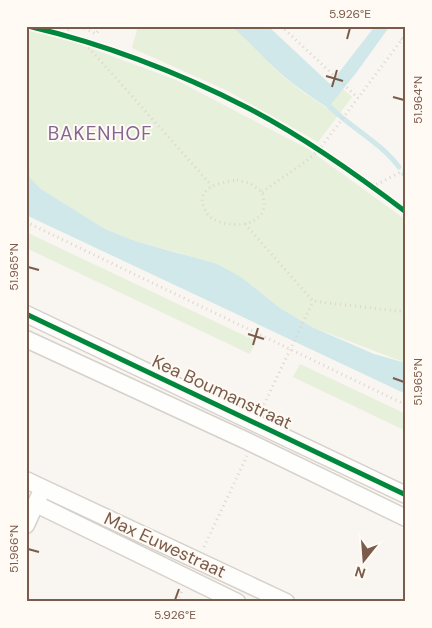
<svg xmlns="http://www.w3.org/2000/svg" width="432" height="628" font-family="'DM Sans',sans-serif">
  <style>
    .green { fill: #e7f0db }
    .water { fill: #d0e8ea }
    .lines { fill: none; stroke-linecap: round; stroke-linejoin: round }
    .stream { stroke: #d0e8ea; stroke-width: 5 }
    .street-casing { stroke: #d7d1cb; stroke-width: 19 }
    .path { stroke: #dcd5d0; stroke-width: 3; stroke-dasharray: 1 4; stroke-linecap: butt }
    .street { stroke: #fefefd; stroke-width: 16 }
    .cycleway-casing { stroke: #fffaf3; stroke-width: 8 }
    .cycleway { stroke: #00873e; stroke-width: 5 }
    .ticks { fill: none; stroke: #7a5c4d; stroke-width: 2 }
    .labels { text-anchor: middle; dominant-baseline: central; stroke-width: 4; stroke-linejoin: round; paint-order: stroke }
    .street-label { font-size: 18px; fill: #7a5c4d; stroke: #fffaf3 }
    .neighbourhood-label { font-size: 19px; letter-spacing: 1px; fill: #846695; stroke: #fffaf3 }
    .neatline { fill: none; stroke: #7a5c4d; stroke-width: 2 }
    .ticks-label { font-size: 12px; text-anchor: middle; fill: #7a5c4d }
  </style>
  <rect width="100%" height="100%" fill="#f9f5f0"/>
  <path class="green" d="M138,26H231L244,37L279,73L304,93L327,108L343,89L352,97L318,142L226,90L132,48Z
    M26,30L74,42L176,80L308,149L406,220V363L312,327L280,308L241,277L180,253L135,241L105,229L41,189L30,178L28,164Z
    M26,232L256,341L250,354L26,248Z
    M300,364L406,414V431L293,377Z"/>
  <path class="water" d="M231,26H268L330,84L375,26H390L356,73L328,108C311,97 295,86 280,73C263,58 249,41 231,26Z
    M26,135L30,178L41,189L105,229L135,241L217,264L241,277L280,308L312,327L374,354L406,363V394L26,215Z"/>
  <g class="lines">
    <path class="stream" d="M329,106C351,128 380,142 399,167
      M404,174L406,177"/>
    <defs>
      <path id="street" d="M26,314L406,495
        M26,339L247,441L406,518
        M26,480L43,488L26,525
        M43,488L286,602
        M36,504L237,602"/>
    </defs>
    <use href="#street" class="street-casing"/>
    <path class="path" d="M80,26L96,34L102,26
      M281,26L358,98
      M66,35L70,26
      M401,39L406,43
      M82,40L212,186
      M237,180L251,184L262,192C264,198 265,205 263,211C255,228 227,227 213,219C208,216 206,212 204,207C195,186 224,182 237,180Z
      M372,187L406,169
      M262,192L305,162L319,150L406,34
      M26,222L406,405
      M245,224L313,301L406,312
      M262,409L313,301
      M204,547L247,456
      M177,602L182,591"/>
    <use href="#street" class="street"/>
    <defs>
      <path id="cycleway" d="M28,26C104,44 178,72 248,108C304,137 356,174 406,212
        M26,314L406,495"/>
    </defs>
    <use href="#cycleway" class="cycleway-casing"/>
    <use href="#cycleway" class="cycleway"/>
  </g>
  <path class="ticks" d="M347,39L350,28M326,76L343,81M332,87L337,70M393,97L404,100M28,267L39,270M248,334L264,339M253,345L258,328M393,378L404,382M28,549L39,552M175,600L179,589"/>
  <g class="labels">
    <g class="street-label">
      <text transform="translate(222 392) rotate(25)">Kea Boumanstraat</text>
      <text transform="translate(165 545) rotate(25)">Max Euwestraat</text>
    </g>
    <g class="neighbourhood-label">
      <text x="100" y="133">BAKENHOF</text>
    </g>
  </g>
  <rect width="432" height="628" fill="none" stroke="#fffaf3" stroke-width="55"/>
  <g transform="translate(364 560) rotate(197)" stroke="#fffaf3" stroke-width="4" paint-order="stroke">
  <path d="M0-4L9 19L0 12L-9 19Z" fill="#7a5c4d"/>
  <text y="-8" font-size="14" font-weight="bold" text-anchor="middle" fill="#7a5c4d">N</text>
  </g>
  <rect x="28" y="28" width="376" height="572" class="neatline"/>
  <g class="ticks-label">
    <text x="350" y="18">5.926°E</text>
    <text transform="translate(418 100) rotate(-90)" y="4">51.964°N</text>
    <text transform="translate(14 267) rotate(-90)" y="4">51.965°N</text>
    <text transform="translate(418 382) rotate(-90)" y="4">51.965°N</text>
    <text transform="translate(14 549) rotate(-90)" y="4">51.966°N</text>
    <text x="175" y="619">5.926°E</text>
  </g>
</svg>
